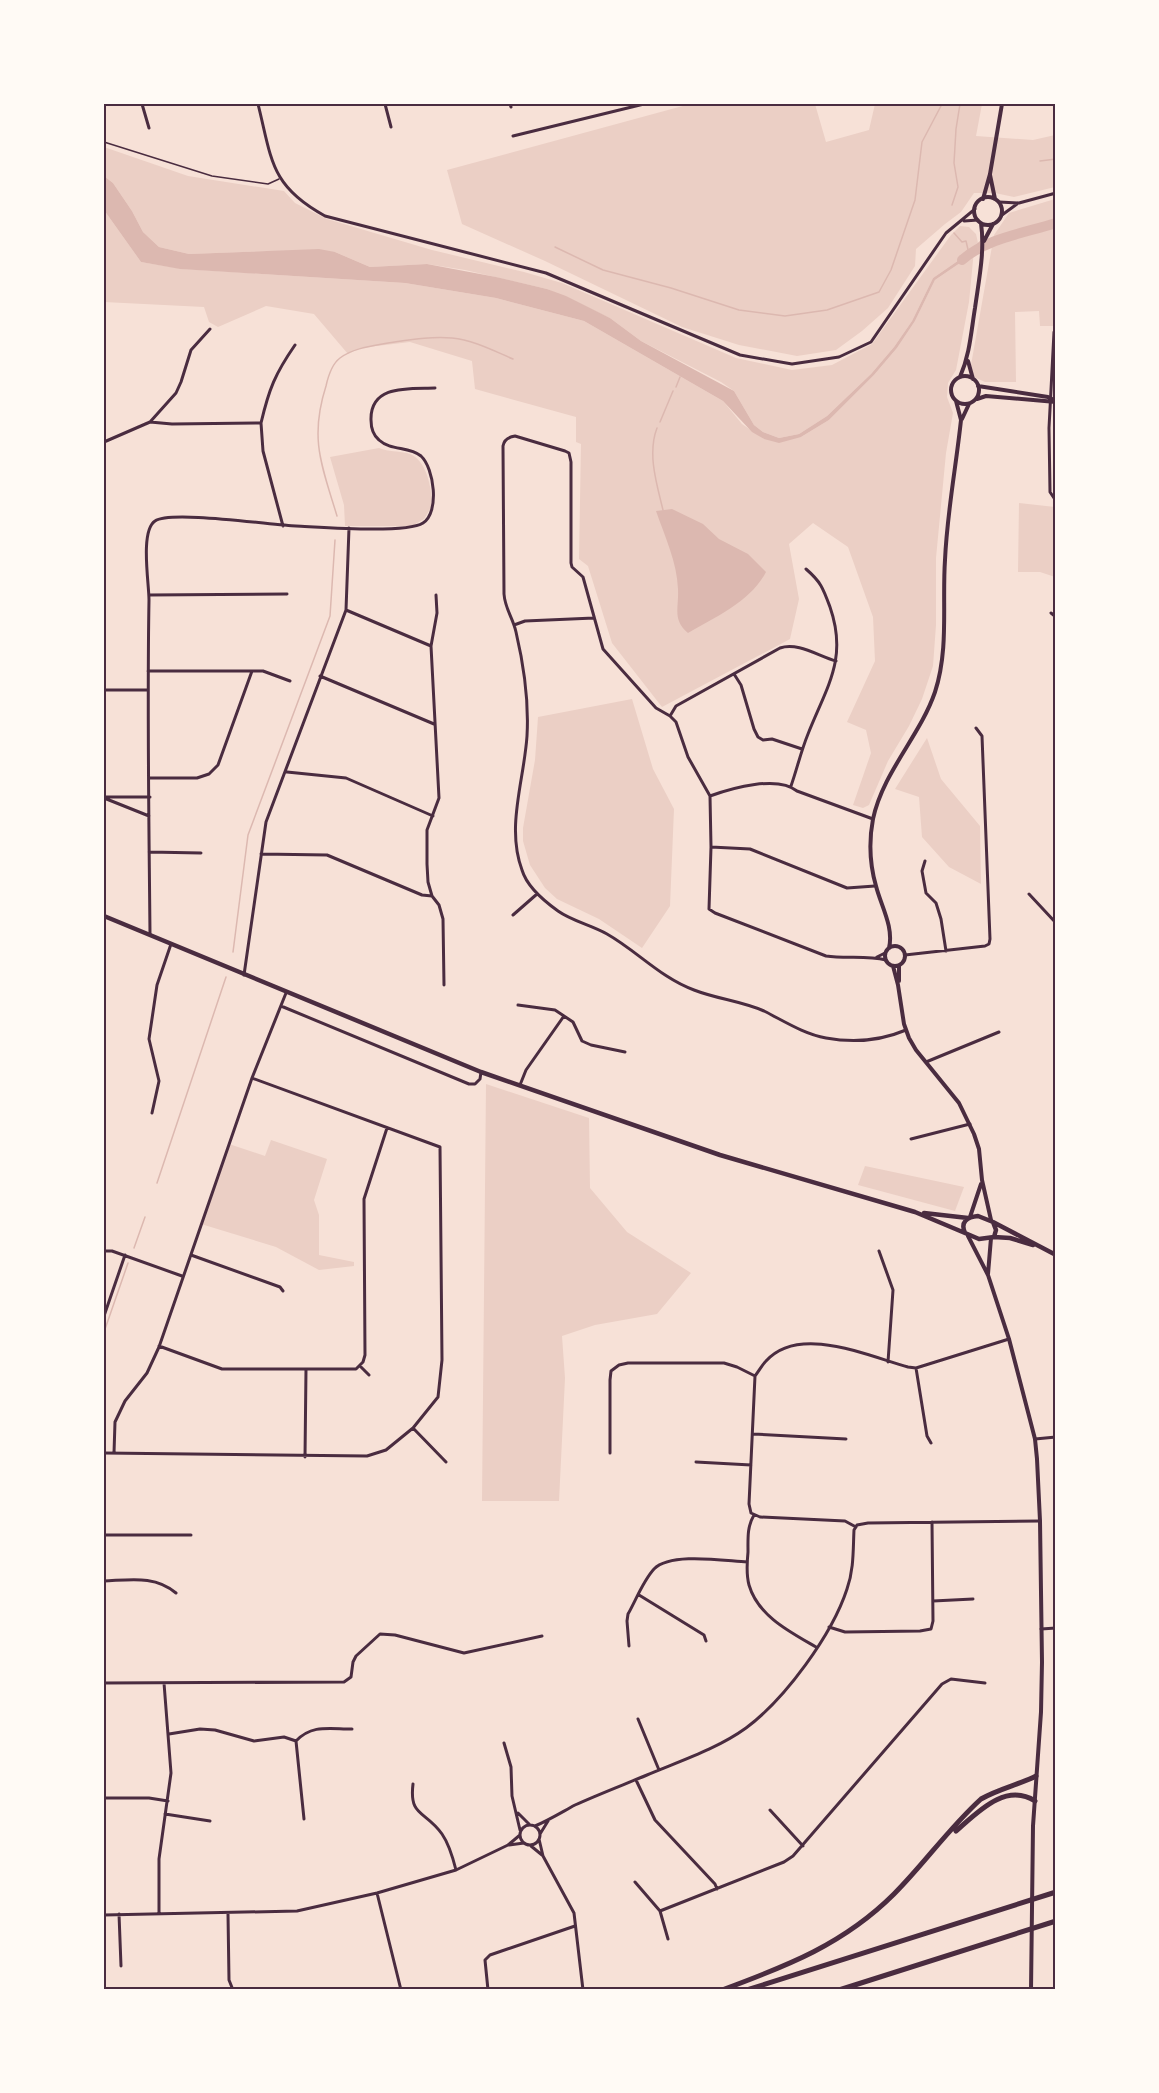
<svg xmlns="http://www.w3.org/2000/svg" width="1159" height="2093" font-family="'Titillium Web',sans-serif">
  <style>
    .green { fill: #ebcfc5 }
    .water { fill: #dcb8b0 }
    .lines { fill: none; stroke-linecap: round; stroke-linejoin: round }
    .stream { stroke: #dcb8b0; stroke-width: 1.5 }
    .river { stroke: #dcb8b0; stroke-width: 10 }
    .service { stroke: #4a2c40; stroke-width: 1.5 }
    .minor { stroke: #4a2c40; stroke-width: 3 }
    .tertiary { stroke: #4a2c40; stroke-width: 4 }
    .secondary { stroke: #4a2c40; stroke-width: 4.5 }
    .motorway { stroke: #4a2c40; stroke-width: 5 }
    .neatline { fill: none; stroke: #4a2c40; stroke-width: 2 }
  </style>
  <rect width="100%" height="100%" fill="#f7e1d7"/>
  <path class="green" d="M690,104H815L826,142L869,130L875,104H982L976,136L1033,140L1055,135V187L1014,197L995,193H974L961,212L945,224L916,249L915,266L888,308L862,331L836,350L797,356L739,345L682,327L545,261L462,224L447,170Z
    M104,147L188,176L284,191L295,203L327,219L432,250L524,272L562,283L736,358L792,370L832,365L872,344L951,235L960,226L969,227L976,234L978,243L962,258L933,278L912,321L894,347L871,374L827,416L799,434L779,438L763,432L754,425L734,391L721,382L641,341L610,318L547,289L465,270L427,264L370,267L335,252L268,251L189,254L159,247L143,232L132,211L113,183L104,176Z
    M1055,199V326H1040L1039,311L1015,312L1016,382H985L974,377L971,365L994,235L1009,213Z
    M104,210L141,262L183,269L405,283L496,298L584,321L723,401L742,424L764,439L801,437L829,420L874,375L897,348L915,321L935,280L963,261L974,250L969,302L956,370L948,383L947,397L953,413L946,453L936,558V625L933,666L922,699L909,726L888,761L869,805L863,808L853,805L871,753L866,730L847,722L875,661L873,617L848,547L813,523L789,544L799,599L790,639L662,707L612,643L588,566L579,559L581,444L576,442V417L475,389L472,361L410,342L360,348L348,354L314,314L266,306L218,327L209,322L204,307L104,302Z
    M379,448C389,452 398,451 407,453C427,458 432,489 432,506L424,519L412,526H345L344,505L330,457Z
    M1019,503L1055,507V577L1040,572H1018Z
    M632,699L653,769L674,809L670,906L642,948L599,919L557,899L545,888L530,865L523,841V828L535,760L538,717Z
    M927,738L941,779L980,826L981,884L949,867L922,837L919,797L895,789Z
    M486,1084L589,1118L590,1188L627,1232L691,1273L657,1314L595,1325L562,1336L565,1378L559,1501H482Z
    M271,1140L327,1159L314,1200L319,1215V1255L354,1262V1266L319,1270L276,1247L201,1224L229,1144L265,1156Z
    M865,1166L964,1187L955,1211L858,1185Z"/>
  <path class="water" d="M104,176L113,183L132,211L143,232L159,247L189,254L319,249L335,252L370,267L427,264L496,277L547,289L566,296L610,318L641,341L734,391L754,425L763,432L779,438L799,434L827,416L871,374L894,347L912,321L933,278L962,258L981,240L982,243L963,261L935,280L915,321L897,348L874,375L829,420L801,437L779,443L764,439L752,432L723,401L584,321L496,298L405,283L180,269L141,262L104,210Z
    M672,509L703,524L719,539L748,554L766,572C750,602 717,616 688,633C672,620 679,608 678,589C677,562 665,537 656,511Z"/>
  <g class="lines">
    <path class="stream" d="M1040,161L1056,159
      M952,205L958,187L954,163L956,129L960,104
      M954,233L962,242L966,241L969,254
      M555,247L603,270L671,288L739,310L785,316L827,310L879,292L891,270L915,200L922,142L942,104
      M676,387L680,377
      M660,422L673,391
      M657,428C647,454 657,485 663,510
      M337,516C322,466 309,439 326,386C328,377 332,364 340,358C353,348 372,346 388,343C409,340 431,336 452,338C473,340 494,351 513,359
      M233,952L248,835L330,616L335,540
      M157,1183L226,977
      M134,1248L145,1217
      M104,1332L128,1263"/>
    <path class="river" d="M962,260C987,238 1025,233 1056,223"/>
    <path class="service" d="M104,142L212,176L268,184L279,179"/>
    <path class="minor" d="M142,104L149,128
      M258,104C272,160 270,186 325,216L546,273L740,355L792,364L839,357L871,342L946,233L975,209
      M385,104L391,127
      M510,104L511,107
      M513,136L644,104
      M999,202L1019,203L1056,193
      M1002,215L1017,204
      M964,221L978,220
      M1056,330L1054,332L1049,428L1050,492L1056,501
      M150,422L176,393L181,382L191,350L210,329
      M261,423C269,389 275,374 295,345
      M104,442L150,422L172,424L261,423L263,451L283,526
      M149,595L287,594
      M436,595L437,613L431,646L439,798L427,830V864L428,882L432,896L439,905L443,919L444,985
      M346,610L431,646
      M1051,613L1056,617
      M514,625L525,621L594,618
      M148,671H263L290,681
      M734,674L741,685L754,729L758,737L763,740L772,739L802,749
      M320,676L434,724
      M104,690H148
      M670,716L676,706L780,648C798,642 818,656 836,661
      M287,772L346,778L433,816
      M150,778H197L209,774L218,765L252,671
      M791,786C797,769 801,751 808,734C827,686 848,659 830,607C823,588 821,582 806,569
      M710,796C732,788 778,775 797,791L873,819
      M105,797H150
      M104,798L149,816
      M711,847L750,849L847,888L875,886
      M149,852L201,853
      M261,854L327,855L422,895L432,896
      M925,861L922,871L926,893L936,903L941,919L946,951
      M1029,894L1056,923
      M513,915L537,894
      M150,934C149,823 147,711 149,600C149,583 140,531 155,521C170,510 271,525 296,526C319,527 406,534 423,523C440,512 434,468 421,456C409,446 391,451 379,440C373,435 371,427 371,420C370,384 410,389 435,388
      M905,955L985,946L989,944L990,939L982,736L976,728
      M877,957L885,953
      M886,960C866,955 846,959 826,956L715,913L709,909L711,847L710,796L688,757L676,722L670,716L656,708L603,649L583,577L572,567L571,563V462L569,453L565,451L515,436C508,437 504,440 503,446L504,594C505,609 513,618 516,632C524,666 529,701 527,736C524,781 506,827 522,870C527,887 544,901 558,911C572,921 591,925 607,934C637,951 661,978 694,990C717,999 741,1001 764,1011C784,1021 804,1034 826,1038C853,1043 880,1041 906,1030
      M244,975L266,822L346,610L349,528
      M518,1005L555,1010L573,1022L582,1041L591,1045L625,1052
      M281,1006L469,1084H475L480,1079L481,1072
      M926,1062L999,1032
      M520,1085L526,1070L564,1016
      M152,1113L159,1081L149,1039L157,985L171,944
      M911,1139L970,1124
      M104,1251H112L182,1276
      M879,1251L893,1290L888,1362
      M191,1255L280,1287L283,1291
      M104,1316L125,1255
      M159,1346L222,1369H356L363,1362L365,1355L364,1199L387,1128
      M360,1366L369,1375
      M916,1368L927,1436L931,1443
      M413,1428L446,1462
      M753,1434L846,1439
      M1035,1439L1056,1437
      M104,1453L367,1456L386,1450L413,1428L438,1397L442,1360L440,1147L252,1078
      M114,1453L115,1422L125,1401L147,1373L159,1347L252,1078L286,993
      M610,1453V1380L611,1371L619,1365L628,1363H724L737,1367L755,1376
      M305,1457L306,1369
      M696,1462L751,1465
      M754,1515C747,1527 748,1538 748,1552C747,1562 746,1574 749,1585C758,1616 790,1632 816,1647
      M856,1527L845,1521L760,1517L751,1513L749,1504L755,1376C759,1371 762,1365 766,1361C799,1324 868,1356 908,1367L916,1368L1009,1339
      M104,1535H191
      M104,1581C130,1580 155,1575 176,1593
      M639,1595L704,1635L706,1641
      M933,1601L973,1599
      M829,1627L845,1632L920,1631L931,1629L933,1621L932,1522
      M1041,1629L1056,1628
      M629,1646L627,1621L628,1614C636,1600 643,1581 654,1569C671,1552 725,1561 747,1562
      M104,1683L344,1682L351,1677L353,1662L356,1656L380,1634L395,1635L464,1653L542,1636
      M638,1719L659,1770
      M169,1734L200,1729L215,1730L254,1741L284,1737L296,1741L304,1819
      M296,1741C312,1724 330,1729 352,1729
      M504,1743L511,1767L512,1796L520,1830
      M636,1780L655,1820L715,1884L717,1889
      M413,1784C409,1817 425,1810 442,1834C449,1844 453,1858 456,1870
      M104,1798H149L168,1801
      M770,1810L803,1846
      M518,1813L530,1825
      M165,1814L210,1821
      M520 1835a10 10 0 1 1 20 0a10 10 0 1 1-20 0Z
      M535,1826C549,1820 562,1812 575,1805C599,1794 623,1785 647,1775C680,1761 717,1749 746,1728C785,1699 832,1635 847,1589C854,1569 853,1550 854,1530L857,1525L868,1523L1040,1521
      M540,1834L548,1821
      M539,1839L543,1856L574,1913L583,1990
      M509,1845L524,1843
      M531,1846L542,1855
      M635,1882L660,1911L668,1939
      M377,1893L401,1990
      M660,1911L784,1862L793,1856L942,1684L951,1679L985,1683
      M159,1913V1859L171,1773L164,1683
      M119,1914L121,1966
      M228,1914L229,1980L233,1990
      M104,1915L297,1911L377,1893L456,1870L508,1845L520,1835
      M488,1990L485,1960L490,1955L575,1926"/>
    <path class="tertiary" d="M990,175L995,199
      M974 211a14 14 0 1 1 28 0a14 14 0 1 1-28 0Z
      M983,199L990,174L1002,104
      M984,241L993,224
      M968,361L973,379
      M951 390a14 14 0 1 1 28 0a14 14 0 1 1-28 0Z
      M960,377C970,354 971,332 975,308C979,279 985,251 981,223
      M978,386L1048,397L1056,401
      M977,399L986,396L1056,402
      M962,419L969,404
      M885 956a10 10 0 1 1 20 0a10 10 0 1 1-20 0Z
      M889,948C894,927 881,906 876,886C870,865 869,840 873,819C883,772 920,736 935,692C949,649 942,604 945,560C947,513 956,467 961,420L956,401
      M893,966L898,985L904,1024L909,1038L916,1050L959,1103L974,1134L979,1149L982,1180L991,1220
      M899,981V965
      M970,1217L981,1184
      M968,1236L988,1275L1009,1339L1035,1439L1037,1459L1040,1521L1042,1662L1041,1712L1033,1826L1031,1990
      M988,1274L991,1238"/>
    <path class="secondary" d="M104,916L481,1072L720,1155L915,1212L965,1233
      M924,1213L968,1218
      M978,1216L993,1222L996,1230L994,1237L979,1239L965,1233C960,1222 967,1217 978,1216Z
      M993,1222L1056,1255
      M994,1237L1010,1238L1033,1245"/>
    <path class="motorway" d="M956,1831C977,1813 1005,1782 1035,1801
      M722,1990C787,1966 844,1944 894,1894C924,1864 949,1828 981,1799C998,1789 1018,1785 1036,1776
      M747,1990L1056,1892
      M839,1990L1056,1921"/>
  </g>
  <rect width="1159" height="2093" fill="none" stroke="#fffaf5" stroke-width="210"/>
  <rect x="105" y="105" width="949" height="1883" class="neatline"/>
</svg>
